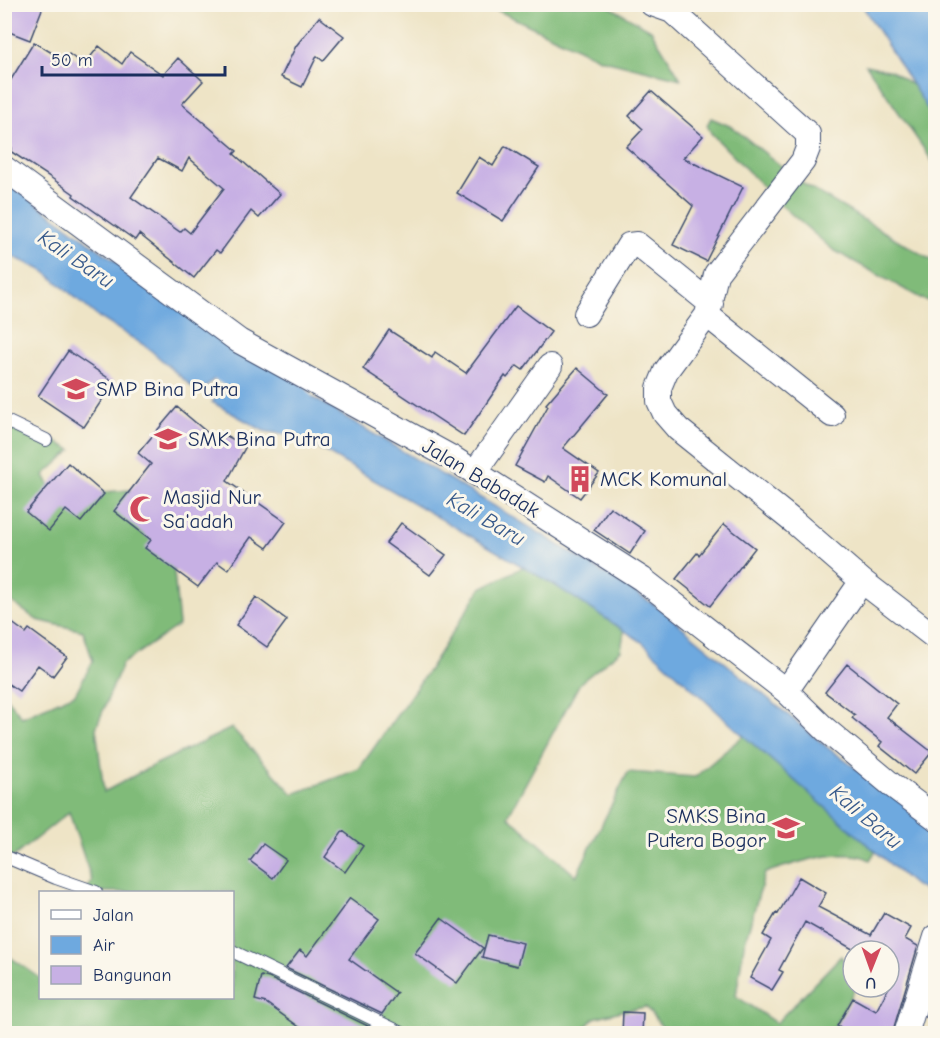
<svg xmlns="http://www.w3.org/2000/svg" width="940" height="1038" font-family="'Comic Neue',sans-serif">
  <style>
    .forest { fill: #80bb79; stroke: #4e756c; stroke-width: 1.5 }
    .water { fill: #6ea9df; stroke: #446c9e; stroke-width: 1.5 }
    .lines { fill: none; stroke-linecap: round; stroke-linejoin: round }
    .river { stroke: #6ea9df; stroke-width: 44 }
    .building { fill: #c7b0e4; fill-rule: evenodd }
    .lane-casing { stroke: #3b4a6e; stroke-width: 14 }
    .street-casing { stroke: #3b4a6e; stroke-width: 26 }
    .lane { stroke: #fff; stroke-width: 12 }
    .street { stroke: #fff; stroke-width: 24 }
    .labels { text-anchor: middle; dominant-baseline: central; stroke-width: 6; stroke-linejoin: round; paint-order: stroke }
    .poi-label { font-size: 21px; fill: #1b2f5e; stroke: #fbf7ec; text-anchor: start }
    .street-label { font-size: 21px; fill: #1b2f5e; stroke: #fbf7ec }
    .water-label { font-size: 22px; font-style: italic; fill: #385a8b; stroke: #fbf7ec }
  </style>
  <rect width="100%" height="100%" fill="#fbf7ec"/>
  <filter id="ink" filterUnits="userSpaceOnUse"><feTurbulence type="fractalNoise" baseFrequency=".0167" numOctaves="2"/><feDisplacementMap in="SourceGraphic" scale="12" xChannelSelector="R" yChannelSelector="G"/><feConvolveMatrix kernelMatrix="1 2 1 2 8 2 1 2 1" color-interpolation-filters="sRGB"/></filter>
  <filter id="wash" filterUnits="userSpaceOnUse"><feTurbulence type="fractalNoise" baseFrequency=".008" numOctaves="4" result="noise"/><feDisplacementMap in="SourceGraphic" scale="24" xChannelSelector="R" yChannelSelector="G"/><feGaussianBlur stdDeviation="1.35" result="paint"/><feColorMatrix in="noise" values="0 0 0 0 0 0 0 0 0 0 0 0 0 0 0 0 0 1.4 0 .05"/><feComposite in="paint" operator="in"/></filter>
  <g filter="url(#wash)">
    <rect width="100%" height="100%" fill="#eee4c6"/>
    <path class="forest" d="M486,5H607L651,30L681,79L600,59Z
      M866,65L892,71L926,95L935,108V165Z
      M711,118L732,127L805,185L928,258L935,259V302L924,300L833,250L781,205L711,133L707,125Z
      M5,417L72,450L44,475L55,496L130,490L172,551L179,625L122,664L96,728L104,792L150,767L232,728L293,794L359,769L428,671L481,588L531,563L627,614L621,650L580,683L508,816L576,876L628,772L695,777L750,730L879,846L870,860C844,846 792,864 765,873L744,945L736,996L776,1023L841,956L853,974V987H856L831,1033H667L646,1007L621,1011L594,1018L579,1034L5,1033L4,953L40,978V998H232V892H86L92,881L69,812L12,858L5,855V696L22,717L75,694L93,661L83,631L37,620L5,597Z"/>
    <path class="water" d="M862,5H935V121L927,108Z
      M5,181L242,353L199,393L147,347L97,316L44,271L5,253Z
      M250,360L541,534L658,607L828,748L935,826V895L914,885L737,730L642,642L556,586L300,437L264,431L212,402Z"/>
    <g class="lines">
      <path class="river" d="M182,331L291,404"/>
    </g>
    <g id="blocks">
      <path class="building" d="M4,4H44L30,40L4,30Z
        M319,17L344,36L323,61L317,56L302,87L281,77L296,46Z
        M34,42L65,61L69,54L84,65L99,46L122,64L130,52L163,75L178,58L203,81L182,104L237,151L234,154L280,194L259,218L251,211L220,253L216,250L194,278L139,234L135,240L73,196L74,194L50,177L10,151L12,148L4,143V91ZM158,158L182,171L189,158L224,188L190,233L184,228L180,232L131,197Z
        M651,91L703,136L683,158L743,187L706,261L673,245L693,206L626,147L643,129L629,116Z
        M505,146L539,167L503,221L457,193L479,157L493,166Z
        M516,306L551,332L523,370L517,366L507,378L505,376L464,436L363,369L389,330L432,358L435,352L466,373Z
        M68,351L114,382L84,427L38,396Z
        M577,368L608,394L563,448L599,473L580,498L548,476L545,482L515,466L548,406L546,404Z
        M177,407L221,444L225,435L246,446L227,481L286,522L267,548L251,537L228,570L217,562L198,587L145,548L151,540L114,511L151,464L138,453Z
        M68,463L104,494L81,522L66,510L49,531L26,512Z
        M610,507L645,531L630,554L594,530Z
        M401,523L446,555L430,575L386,543Z
        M724,524L755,548L710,606L676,579L697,553L699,555Z
        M256,597L287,620L267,647L236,625Z
        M4,617L26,633L29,629L67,657L53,676L38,665L19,691L4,681Z
        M847,664L897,704L887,717L932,752L914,774L879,746L882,742L852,718L855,715L825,692Z
        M343,831L363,846L345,872L325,857Z
        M263,844L286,860L273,878L250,861Z
        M799,877L826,893L818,907L871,935L884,913L911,928L905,939L918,946L892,1034H850L837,1026L853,998L876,1011L889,987V951H856L805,922L779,970L783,972L772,990L750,978L771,940L763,935L776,913L778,914Z
        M350,898L379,919L349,959L397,993L382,1014L286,968L300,950L307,956Z
        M441,918L483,948L457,983L415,953Z
        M488,935L523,943L517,966L482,957Z
        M261,976L269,978L372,1028L367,1034H309L266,1003L255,1000Z
        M935,990H936V1022L926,1017Z
        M623,1012L643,1013L642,1034H622Z"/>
    </g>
  </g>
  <g filter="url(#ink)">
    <use href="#blocks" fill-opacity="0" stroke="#3b4a6e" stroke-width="1.5"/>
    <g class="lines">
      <defs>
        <path id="lane" d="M4,420L46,440
          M4,856L56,878L96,892
          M232,951L404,1034"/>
        <path id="street" d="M652,4L672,11L808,134V148L803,161L716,274L707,315L666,371L659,388V401L665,414L678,429L794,522L862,581L786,691
          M4,168L239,341L454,459L642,579L786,691L825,729L893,786L936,818
          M586,314L629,245L637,244L711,304
          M707,315L832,415
          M475,472L550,366
          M862,581L936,638
          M906,1034L936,937"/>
      </defs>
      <use href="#lane" class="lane-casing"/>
      <use href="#street" class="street-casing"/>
      <use href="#lane" class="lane"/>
      <use href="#street" class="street"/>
    </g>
  </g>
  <defs>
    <symbol id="school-bare" viewBox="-9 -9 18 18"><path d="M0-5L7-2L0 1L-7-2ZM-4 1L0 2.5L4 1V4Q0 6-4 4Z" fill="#d1495b" stroke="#fbf7ec" stroke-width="2.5" paint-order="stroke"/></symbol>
    <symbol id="building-bare" viewBox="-9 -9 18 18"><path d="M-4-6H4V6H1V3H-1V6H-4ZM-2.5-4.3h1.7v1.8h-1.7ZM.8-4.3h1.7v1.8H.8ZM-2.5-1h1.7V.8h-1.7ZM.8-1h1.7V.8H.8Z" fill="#d1495b" stroke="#fbf7ec" stroke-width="2.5" paint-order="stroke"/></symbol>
    <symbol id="mosque-bare" viewBox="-9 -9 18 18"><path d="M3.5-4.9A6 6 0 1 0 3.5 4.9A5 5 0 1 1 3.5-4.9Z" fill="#d1495b" stroke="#fbf7ec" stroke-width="2.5" paint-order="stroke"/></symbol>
  </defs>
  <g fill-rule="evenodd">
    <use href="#school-bare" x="57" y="370" width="38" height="38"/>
    <use href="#school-bare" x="149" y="420" width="38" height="38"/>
    <use href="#building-bare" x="561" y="460" width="38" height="38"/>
    <use href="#mosque-bare" x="124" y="490" width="38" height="38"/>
    <use href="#school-bare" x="767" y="809" width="38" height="38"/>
  </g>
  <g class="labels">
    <g class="poi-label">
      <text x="96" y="389">SMP Bina Putra</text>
      <text x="188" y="439">SMK Bina Putra</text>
      <text x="600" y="479">MCK Komunal</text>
      <text x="163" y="497">Masjid Nur<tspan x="163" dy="24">Sa'adah</tspan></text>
      <text x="766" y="816" text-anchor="end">SMKS Bina<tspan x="766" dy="24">Putera Bogor</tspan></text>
    </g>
    <g class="street-label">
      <text transform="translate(481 478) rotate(31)">Jalan Babadak</text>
    </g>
    <g class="water-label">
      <text transform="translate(76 259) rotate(34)">Kali Baru</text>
      <text transform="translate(486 519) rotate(30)">Kali Baru</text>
      <text transform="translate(866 817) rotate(40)">Kali Baru</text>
    </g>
  </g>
  <rect width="940" height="1038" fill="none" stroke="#fbf7ec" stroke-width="24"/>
  <rect x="39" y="891" width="195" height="108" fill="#fbf7ec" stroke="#a1a7b3" stroke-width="1.5"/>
  <rect x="51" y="910" width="30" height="9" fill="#ffffff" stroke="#a1a7b3" stroke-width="1.5"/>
  <text x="93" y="921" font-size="18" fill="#1b2f5e">Jalan</text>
  <rect x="51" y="936" width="30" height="18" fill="#6ea9df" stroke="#a1a7b3" stroke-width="1.5"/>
  <text x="93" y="951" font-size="18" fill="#1b2f5e">Air</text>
  <rect x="51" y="966" width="30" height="18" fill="#c7b0e4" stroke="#a1a7b3" stroke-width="1.5"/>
  <text x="93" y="981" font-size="18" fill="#1b2f5e">Bangunan</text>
  <g transform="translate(871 969) rotate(181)"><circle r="28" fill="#fbf7ec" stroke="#a1a7b3" stroke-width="1.5"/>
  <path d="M0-4.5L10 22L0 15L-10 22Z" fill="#d1495b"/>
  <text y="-9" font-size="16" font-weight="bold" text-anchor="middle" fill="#1b2f5e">U</text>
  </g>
  <path d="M42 66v9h183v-9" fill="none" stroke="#1b2f5e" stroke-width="3"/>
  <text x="51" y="66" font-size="18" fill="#1b2f5e" stroke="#fbf7ec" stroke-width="4.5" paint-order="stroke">50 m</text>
</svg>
